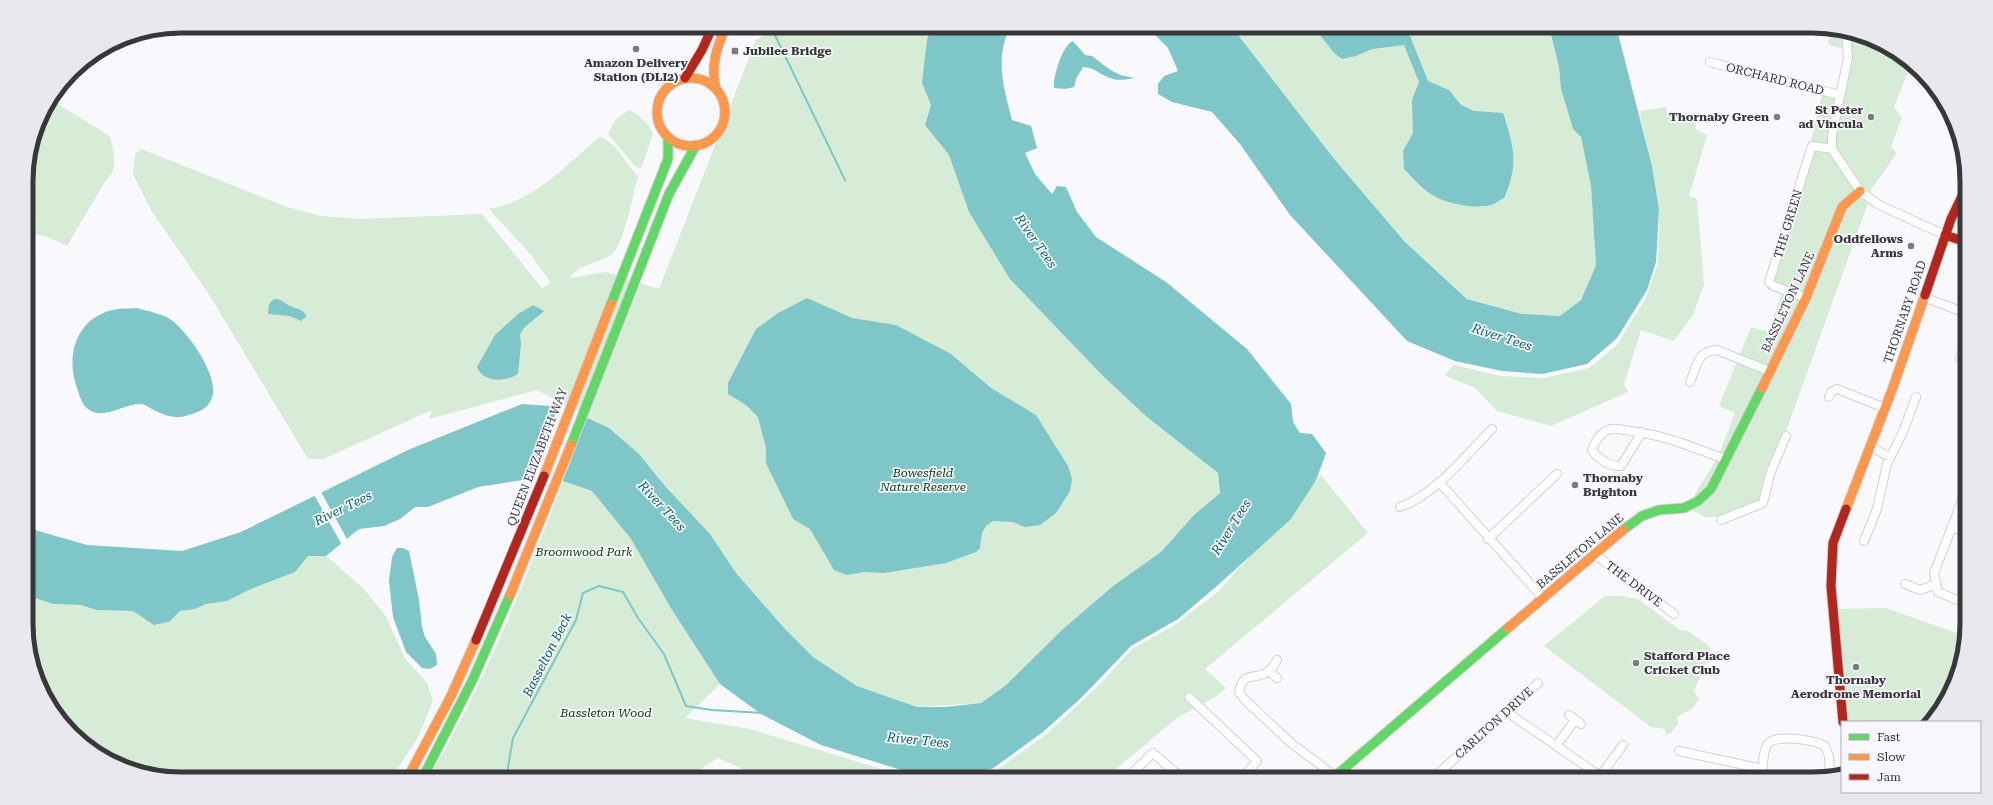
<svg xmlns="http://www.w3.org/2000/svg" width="1993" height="805" font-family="'Roboto Serif',serif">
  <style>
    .built { fill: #e9e8f0 }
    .green { fill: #d6ecd6 }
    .water { fill: #7ec6c8 }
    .pier { fill: #f9f8fd }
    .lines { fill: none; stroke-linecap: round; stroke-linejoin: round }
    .stream { stroke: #7ec6c8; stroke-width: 2 }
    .street-casing { stroke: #d1d0d4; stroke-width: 10 }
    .fast-casing { stroke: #d1d0d4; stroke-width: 11 }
    .slow-casing { stroke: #d1d0d4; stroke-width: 11 }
    .jam-casing { stroke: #d1d0d4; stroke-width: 11 }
    .street { stroke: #fefeff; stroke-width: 8 }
    .fast { stroke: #63d668; stroke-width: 9 }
    .slow { stroke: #ff974d; stroke-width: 9 }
    .jam { stroke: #b3261e; stroke-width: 9 }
    .poi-dot { fill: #7c7b7f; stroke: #f8f7fe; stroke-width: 1.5 }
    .labels { text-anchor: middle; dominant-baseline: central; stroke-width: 3.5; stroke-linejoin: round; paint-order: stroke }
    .poi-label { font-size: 12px; font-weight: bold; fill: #38383b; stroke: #f8f7fe; text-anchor: start }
    .street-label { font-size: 12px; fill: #38383b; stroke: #f8f7fe }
    .park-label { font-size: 12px; font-style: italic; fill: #0d420b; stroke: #f8f7fe }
    .water-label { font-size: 13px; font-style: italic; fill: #0a6364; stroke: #f8f7fe }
    .rim { fill: none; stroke: #38383b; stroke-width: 5 }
  </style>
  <rect width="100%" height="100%" fill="#f9f8fd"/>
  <path class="built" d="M1966,328V366L1953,361Z"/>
  <path class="green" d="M779,26H934L926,92L931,105L925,125L949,155L969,212L1147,417L1218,473L1220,493L1194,515L1161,552L1113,586L1063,629L1005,686L981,703L917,707L857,686L813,657L786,630L736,573L710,534L664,485L639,454L609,428L537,390L429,419L432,410L323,459H308L210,296L151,210L133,174L135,154L141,149L287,207L321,216L359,219L482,214L542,288L551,283L531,255L489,209C534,201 566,166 599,137C616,141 626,165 638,176C634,191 623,246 612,254C599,264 580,263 570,278L606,272L659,289L756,40Z
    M1231,26H1549L1559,67L1561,89L1573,129L1581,137L1591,186L1596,265L1581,300L1560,316L1522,314L1468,299L1405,242L1335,160Z
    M1831,29L1862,34L1898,52L1911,64L1894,107L1902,117L1891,147L1897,153L1871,190L1868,203L1761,501L1716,517H1705L1692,510L1695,494L1719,455L1735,413L1719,406L1751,327L1769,332L1781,294L1767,289L1810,146L1823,90L1838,93L1846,50L1828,44Z
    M51,100L110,136C113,151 120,169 106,180L67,246L47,237L27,232L26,170L42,112Z
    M1666,107L1667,116L1696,123L1695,129L1707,135L1689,196L1697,199L1704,284L1693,315L1674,341L1641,330L1624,384L1628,392L1551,426L1497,411L1475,388L1444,375L1454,365L1500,376L1543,378L1589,368L1617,345L1646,298L1658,263L1659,209L1652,166L1639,111Z
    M629,110C639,115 649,123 653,134L641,169L634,165L608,134L615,120Z
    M1321,475L1368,533L1205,669L1226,688L1215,697L1177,718L1104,779H936L994,772L1047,734L1100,684L1132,649L1175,625L1220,590Z
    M563,481L592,491L631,539L672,610L720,684L685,718L750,729L914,779H765L718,758L693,774L695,779H428C484,685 525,583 563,481Z
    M308,556H326L362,587L386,616L404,657L427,683L433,701L418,737L391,779H181L131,771L95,753L64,726L42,692L29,654V596L53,604L81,605L96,610L133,611L155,625L169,622L180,611L195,609L206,604L227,601L251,589L295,572Z
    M1605,596H1621L1638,599L1680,630L1688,631L1710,647L1709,657L1694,691L1699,699L1692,709L1677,717L1678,724L1670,734L1666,735L1665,729L1651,727L1544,646Z
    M1886,608L1965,636L1959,674L1935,718L1931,722H1848L1836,609Z"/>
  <path class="water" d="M931,26H1010C995,61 1003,85 1012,120L1031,126L1037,148L1025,153L1035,174L1052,194L1057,186L1066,187L1077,212L1096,237L1166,282L1247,349L1291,404L1293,422L1300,433L1312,434L1326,453L1316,480L1291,519L1218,585L1178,619L1131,646L1082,697L1043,732L992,769L944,779H930L821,745L761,714L720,684L672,610L631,539L592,491L563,481L523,480L478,487L428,507H415L400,519L384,526L359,529L326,556H308L295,572L251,589L227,601L206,604L195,609L180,611L169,622L154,625L133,611L96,610L81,605L53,604L29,596L28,528L87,545L182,551L241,532L408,450L522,404L565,407L609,428L639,454L664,485L710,534L736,573L786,630L813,657L857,686L917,707H945L981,703L1005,686L1063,629L1113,586L1161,552L1194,515L1220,493L1218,473L1147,417L1103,376L1010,279L969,212L949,155L925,125L931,105L922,83L927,40Z
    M1150,26H1231L1335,160L1405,242L1467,299L1522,314L1560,316L1581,300L1596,265L1591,186L1581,137L1573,129L1561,89L1559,67L1549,26H1616L1652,166L1659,209L1656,262L1647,290L1617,338L1587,364L1542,374L1502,371L1455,361L1407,341L1290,215L1240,144L1212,112L1172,102L1158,94V84L1164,76L1178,71L1168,48L1151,31Z
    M1313,26H1412L1410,36L1428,81L1449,90L1461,105L1474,111L1503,113C1514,147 1519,164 1504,198C1500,200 1495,204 1491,205C1473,209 1449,204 1434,196C1423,190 1413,178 1404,169L1403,151L1413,133L1412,100L1419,82L1404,45L1372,49L1356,56L1342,59L1334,53Z
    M1073,41L1085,55L1092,56L1109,69L1120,75L1135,78C1128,79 1120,81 1113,79C1101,76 1095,67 1083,67L1076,79L1074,87L1066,89L1054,88C1053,77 1062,45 1073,41Z
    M807,298L852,318L896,325L951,354L991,388L1036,415L1068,466L1072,479L1070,491L1056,513L1040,525L1025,527L1013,522L993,521L986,526L982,533L980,548L976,552L946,563L884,573L864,572L847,575L834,570L810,529L793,519L766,463V448L758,417L746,405L728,394V383L756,329L778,313Z
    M274,299C281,299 282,301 288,305C296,310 301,307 307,316L301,321L290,316L268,314L269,304Z
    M533,305L544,311L525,327L520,334L521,344L518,374C506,382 483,383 477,367L495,335L518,314Z
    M137,308C149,312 163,313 174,322C189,334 222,380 211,400C207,410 195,413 186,416C174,419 163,415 152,409C148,407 144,404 141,404C124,403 104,421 88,409C81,404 79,393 76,385C65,351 80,314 118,309C124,308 131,309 137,308Z
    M397,548H403L409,551L419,600L422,627L425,637L436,654L437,665L430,669L422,668L406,652L393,617L389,581L392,557Z"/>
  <path class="pier" d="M559,405H566L588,416L562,483L529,482Z
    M320,490L348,541L342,545L313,493Z"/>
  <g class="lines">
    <path class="stream" d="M773,31L845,180
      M506,779L513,738L576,620L583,593L599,586L623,592L638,618L664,654L686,706L712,710L763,713"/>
    <defs>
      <path id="street" d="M1710,62L1840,95
        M1832,149L1860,191L1879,205L1945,235
        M1832,149V135L1848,58L1846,32
        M1923,297L1966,313
        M1806,298L1774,286L1769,282L1812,146L1832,149
        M1690,382C1697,366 1697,351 1717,350L1769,371
        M1829,397L1831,392L1837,389L1885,408
        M1642,432L1621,466C1610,467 1598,459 1592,450C1595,441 1602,430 1612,429C1618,428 1625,430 1630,431C1665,435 1695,448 1727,460
        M1870,446L1889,457
        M1439,482L1543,598
        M1967,488L1934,573L1938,592L1967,604
        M1400,507C1434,496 1467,454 1492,429
        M1721,520L1763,503L1770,474L1786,436
        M1951,527L1967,533
        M1488,539L1557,474
        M1864,541L1877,509L1887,464L1903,432L1916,397
        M1594,554L1674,614
        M1905,584L1920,590L1936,584
        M1277,660C1275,663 1273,668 1270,670C1257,682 1243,669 1239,692L1245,700L1291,743L1335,776
        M1269,671L1277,678
        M1189,697L1257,761L1241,779
        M1507,712L1600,776
        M1569,715L1581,724
        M1556,746L1575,720
        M1679,751L1763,769
        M1482,775L1488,779
        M1126,779L1153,753L1183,779
        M1432,779L1538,683
        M1598,779L1623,745
        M1762,779C1763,769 1762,754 1767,745C1773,733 1816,740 1825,746L1829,756L1830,777"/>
      <path id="fast" d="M611,304L668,159V137
        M571,445L669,194L696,145
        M1623,530L1642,516L1659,510L1684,508L1698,501L1711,489L1762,388
        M422,779L473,679L510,595
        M1332,779L1508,628"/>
      <path id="slow" d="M657 112a34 34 0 1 1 68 0a34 34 0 1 1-68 0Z
        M716,89C710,66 717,47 726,26
        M1762,388L1806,298L1842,207L1860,191
        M544,476L611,304
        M1846,509L1892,390L1925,295
        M510,595L571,445
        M1508,628L1623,530
        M407,779L451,696L476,640"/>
      <path id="jam" d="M685,78L702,50L713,26
        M1945,235L1966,242
        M1925,295L1951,219L1966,188
        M476,640L544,476
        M1843,722L1831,586L1833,543L1846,509"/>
    </defs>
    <use href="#street" class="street-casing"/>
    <use href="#fast" class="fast-casing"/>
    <use href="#slow" class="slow-casing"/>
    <use href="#jam" class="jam-casing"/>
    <use href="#street" class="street"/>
    <use href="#fast" class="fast"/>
    <use href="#slow" class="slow"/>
    <use href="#jam" class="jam"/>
  </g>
  <g class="poi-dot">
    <circle cx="636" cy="49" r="4"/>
    <rect x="731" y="47" width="8" height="8" rx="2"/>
    <circle cx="1777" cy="117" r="4"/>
    <circle cx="1871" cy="117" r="4"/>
    <circle cx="1911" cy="246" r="4"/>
    <circle cx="1575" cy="485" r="4"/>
    <circle cx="1636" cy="663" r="4"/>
    <circle cx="1856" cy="667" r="4"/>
  </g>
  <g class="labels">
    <g class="poi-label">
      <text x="743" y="51">Jubilee Bridge</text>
      <text x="636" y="63" text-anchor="middle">Amazon Delivery<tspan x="636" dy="14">Station (DLI2)</tspan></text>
      <text x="1863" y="110" text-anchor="end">St Peter<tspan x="1863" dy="14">ad Vincula</tspan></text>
      <text x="1769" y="117" text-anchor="end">Thornaby Green</text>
      <text x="1903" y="239" text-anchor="end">Oddfellows<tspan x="1903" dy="14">Arms</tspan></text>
      <text x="1583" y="478">Thornaby<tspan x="1583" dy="14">Brighton</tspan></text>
      <text x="1644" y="656">Stafford Place<tspan x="1644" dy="14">Cricket Club</tspan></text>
      <text x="1856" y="680" text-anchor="middle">Thornaby<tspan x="1856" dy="14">Aerodrome Memorial</tspan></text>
    </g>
    <g class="street-label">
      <text transform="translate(1775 79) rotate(14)">ORCHARD ROAD</text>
      <text transform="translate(1788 224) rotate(-73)">THE GREEN</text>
      <text transform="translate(1788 302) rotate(-65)">BASSLETON LANE</text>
      <text transform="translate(1905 312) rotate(-71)">THORNABY ROAD</text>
      <text transform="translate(537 457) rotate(-69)">QUEEN ELIZABETH WAY</text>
      <text transform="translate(1580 551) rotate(-40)">BASSLETON LANE</text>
      <text transform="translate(1634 584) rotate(37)">THE DRIVE</text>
      <text transform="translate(1494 723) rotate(-42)">CARLTON DRIVE</text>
    </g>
    <g class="park-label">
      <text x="923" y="473">Bowesfield<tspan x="923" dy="14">Nature Reserve</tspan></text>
      <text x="584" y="552">Broomwood Park</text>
      <text x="606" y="713">Bassleton Wood</text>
    </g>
    <g class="water-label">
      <text transform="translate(1036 241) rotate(55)">River Tees</text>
      <text transform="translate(1502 337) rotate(18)">River Tees</text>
      <text transform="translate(662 506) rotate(47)">River Tees</text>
      <text transform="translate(343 508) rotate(-26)">River Tees</text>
      <text transform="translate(1231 527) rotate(-58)">River Tees</text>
      <text transform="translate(547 655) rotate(-63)">Basselton Beck</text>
      <text transform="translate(918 740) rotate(6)">River Tees</text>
    </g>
  </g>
  <path d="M0 0H1993V805H0ZM181 33H1812A148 148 0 0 1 1960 181V624A148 148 0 0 1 1812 772H181A148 148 0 0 1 33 624V181A148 148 0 0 1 181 33Z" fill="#e9e8ee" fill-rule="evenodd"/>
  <path class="rim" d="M181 33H1812A148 148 0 0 1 1960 181V624A148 148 0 0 1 1812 772H181A148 148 0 0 1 33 624V181A148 148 0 0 1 181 33Z"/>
  <rect x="1841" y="721" width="140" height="72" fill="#f8f7fe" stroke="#ababb0"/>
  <rect x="1849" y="734" width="20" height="6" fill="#63d668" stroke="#ababb0"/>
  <text x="1877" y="741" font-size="12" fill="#38383b">Fast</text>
  <rect x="1849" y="754" width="20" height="6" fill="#ff974d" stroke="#ababb0"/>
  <text x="1877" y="761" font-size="12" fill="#38383b">Slow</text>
  <rect x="1849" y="774" width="20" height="6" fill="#b3261e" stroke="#ababb0"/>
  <text x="1877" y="781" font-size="12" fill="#38383b">Jam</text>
</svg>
